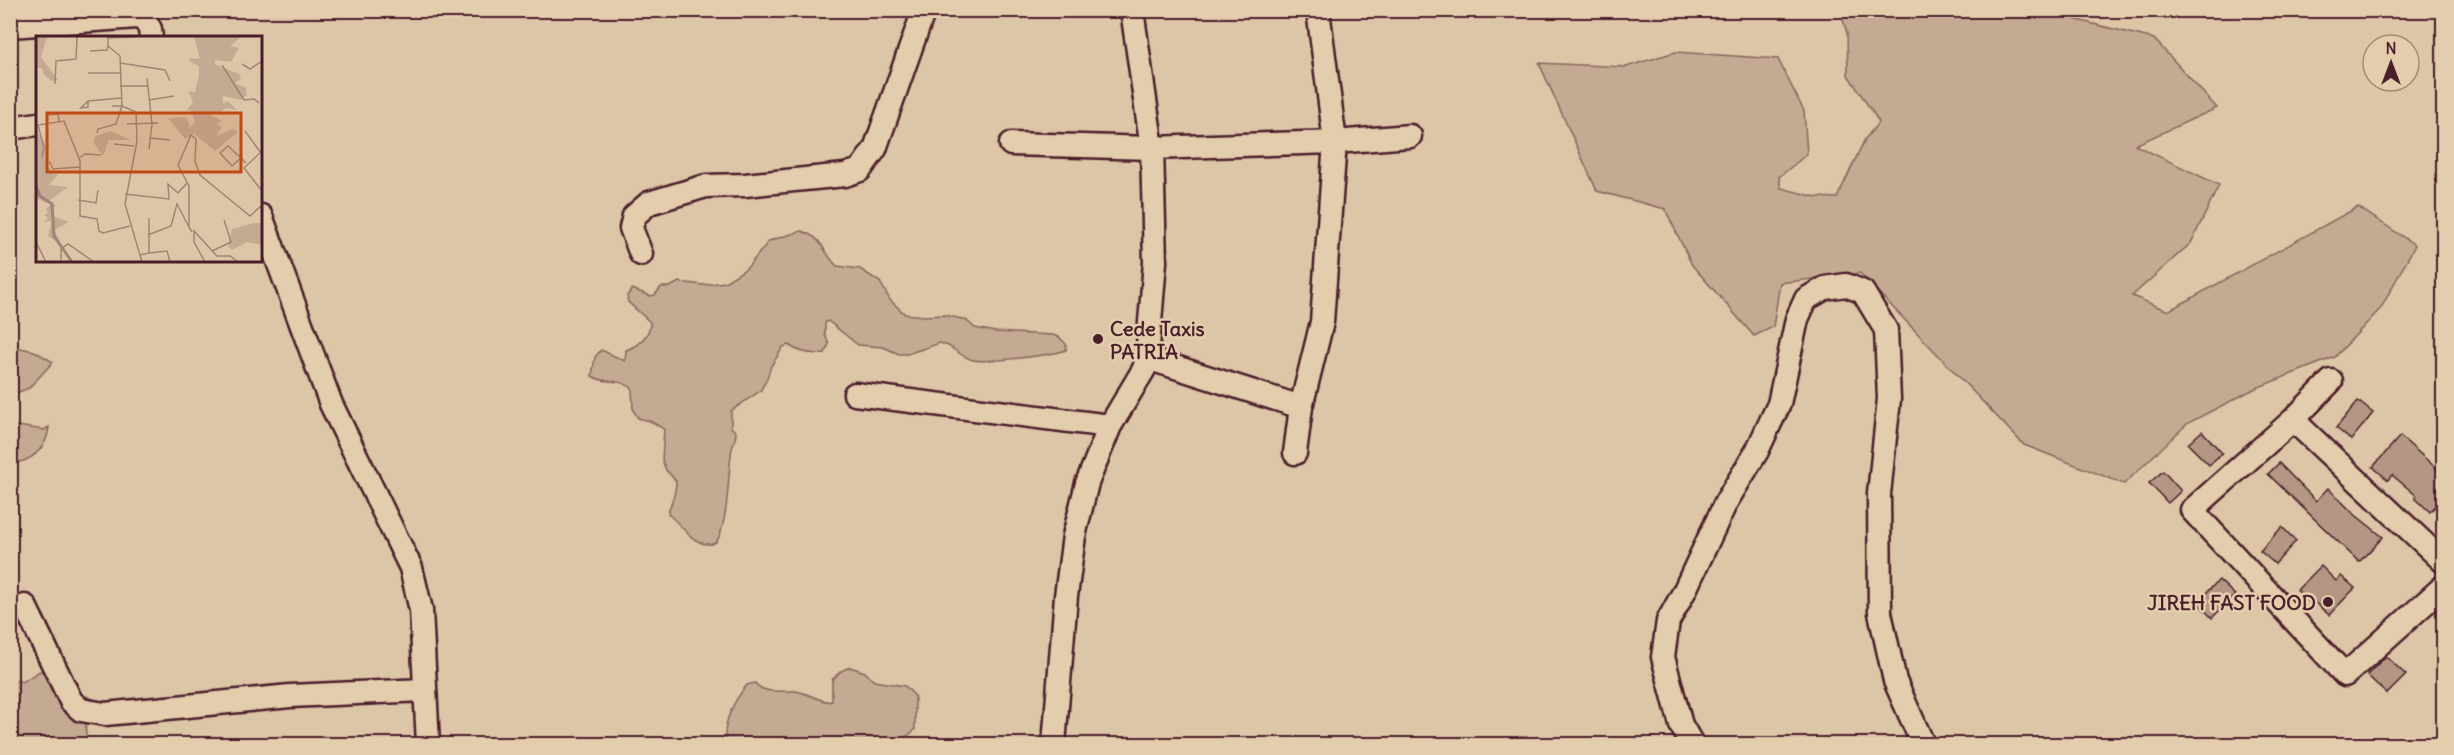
<svg xmlns="http://www.w3.org/2000/svg" width="2454" height="755" font-family="Delius,sans-serif">
	<style>
		.green { fill: #c4aa92; stroke: #87645e; stroke-width: 1.5 }
		.building { fill: #b39784; stroke: #4a1f2b; stroke-width: 1.5 }
		.lines { fill: none; stroke-linecap: round; stroke-linejoin: round }
		.minor-casing { stroke: #4a1f2b; stroke-width: 27 }
		.minor { stroke: #e3cdac; stroke-width: 22 }
		.poi-dot { fill: #4a1f2b; stroke: #e3cdac; stroke-width: 2 }
		.labels { text-anchor: middle; dominant-baseline: central; stroke-width: 5; stroke-linejoin: round; paint-order: stroke }
		.poi-label { font-size: 20px; font-weight: bold; fill: #4a1f2b; stroke: #e3cdac; text-anchor: start }
		.inset-river { fill: none; stroke: #a28476; stroke-width: 3 }
		.inset-road { fill: none; stroke: #a28375; stroke-width: 1.5 }
		.view { fill: #c04a14; fill-opacity: 0.15; stroke: #c04a14; stroke-width: 3 }
		.inset-edge { fill: none; stroke: #4a1f2b; stroke-width: 3 }
	</style>
	<rect width="100%" height="100%" fill="#ddc6a7"/>
	<filter id="ink" filterUnits="userSpaceOnUse"><feTurbulence type="fractalNoise" baseFrequency=".0167" numOctaves="2"/><feDisplacementMap in="SourceGraphic" scale="12" xChannelSelector="R" yChannelSelector="G"/><feConvolveMatrix kernelMatrix="1 2 1 2 8 2 1 2 1" color-interpolation-filters="sRGB"/></filter>
	<g filter="url(#ink)">
		<path class="green" d="M1840 11H2041L2154 39 2217 108 2135 145 2219 185 2191 243 2132 296 2168 311 2358 207 2415 245 2381 308 2335 357 2254 389 2188 423 2124 484 2024 445 1860 273 1780 283 1773 327 1754 336 1692 265 1665 209 1597 191 1539 63 1626 67 1675 52 1778 59 1804 111 1807 154 1779 177 1781 188 1816 197 1837 198 1865 139 1879 122 1848 75 1847 33Z
			M801 231C823 237 822 251 837 266L860 269 880 282 890 300 905 314 924 316 945 315 966 320 975 328 996 332 1053 335 1059 337 1066 344V350C1054 355 985 363 973 360 960 357 952 345 940 343L907 354H899L883 347 858 345 828 321 825 323V335L829 344 825 353C812 355 799 352 788 345L783 347 771 366 766 381 760 391 731 411V427L736 432C736 441 731 447 731 455 728 479 728 516 719 537 717 542 713 545 708 544 692 544 680 523 668 514 671 500 676 497 676 481L666 470 662 460 664 429 650 421 638 418 633 410 632 388C617 377 606 385 592 376L595 357 601 350 625 361 626 350C638 346 651 335 650 322L628 302 627 296 632 289 650 296 655 295 661 287H670L679 282 703 285 725 282 747 268 769 241Z
			M11 346 34 351 53 362 29 388 11 395Z
			M11 425 44 430 49 427C47 448 31 463 11 463Z
			M850 667 865 672 874 681 905 686 915 696V730L897 744H727C720 726 735 699 747 685L755 683C764 695 783 690 796 691 806 692 824 704 832 701V680L841 671Z
			M40 671H48L73 690 95 700C95 719 80 717 88 744H11L10 678 22 682Z"/>
		<path class="building" d="M2358 401 2373 413 2351 440 2336 428Z
			M2202 431 2222 453 2209 465 2188 444Z
			M2400 436 2444 475V497L2430 512 2415 498 2417 496 2392 475 2388 480 2373 467Z
			M2279 463 2316 501 2328 488 2353 513 2383 537 2359 562 2268 474Z
			M2163 471 2181 491 2168 503 2149 483Z
			M2282 527 2296 541 2275 564 2260 551Z
			M2321 566 2336 581 2341 576 2355 588 2329 615 2313 601 2311 604 2297 590Z
			M2219 580 2235 595 2212 618 2197 602Z
			M2386 656 2406 675 2387 694 2367 675Z"/>
		<g class="lines">
			<g class="minor-casing">
				<path id="minor" d="M10 26 137 17 145 20 150 29 151 38
					M10 128 38 124
					M1011 144 1152 148 1335 142 1410 136
					M261 216 331 404 411 568 421 610 428 744
					M641 254 631 228 634 216 649 203 706 186 745 185 845 175 860 170 875 149 924 10
					M1147 358 1301 407
					M855 394 1110 426
					M2293 420 2331 381
					M1295 453 1301 407 1322 322 1335 142 1318 10
					M2444 562 2293 420 2192 510 2345 675 2444 586
					M25 606 71 701 81 710 105 714 290 696 424 690
					M1054 744 1066 596 1074 536 1087 483 1110 426 1144 369 1147 358 1155 262 1152 148 1132 10
					M1692 744 1681 725 1663 657 1668 621 1684 592 1726 502 1757 451 1779 404 1797 319 1806 299 1825 288 1846 285 1863 292 1886 330 1889 399 1879 494 1880 613 1895 681 1923 744"/>
			</g>
			<use href="#minor" class="minor"/>
		</g>
	</g>
	<g class="poi-dot">
		<circle cx="1098" cy="339" r="6"/>
		<circle cx="2328" cy="602" r="6"/>
	</g>
	<g class="labels">
		<g class="poi-label">
			<text x="1110" y="328">Cede Taxis<tspan x="1110" dy="23">PATRIA</tspan></text>
			<text x="2316" y="602" text-anchor="end">JIREH FAST FOOD</text>
		</g>
	</g>
	<g transform="translate(36 36)">
		<rect width="226" height="226" fill="#ddc6a7"/>
		<path d="M0 1H11L5 21 22 44 16 45 8 39 6 32H0ZM158 1H205L194 10 203 12 195 26 179 24V28L203 38 205 43 199 47 210 52 211 59 205 64 187 60V67L192 65 201 74 190 72 183 78 172 77 186 85 180 88 186 91 180 100 197 93 202 96 179 115 158 98 149 103 132 82 151 81 154 92 159 86 155 75 151 74 157 66 152 55 159 56 163 39V30L154 26 153 22 164 23ZM0 94 7 104 15 105 7 106 14 110 9 119 10 130 22 139 13 149 32 151 10 167 0 162ZM74 95 95 104H73L67 120 57 106 60 100ZM15 168 21 169 15 173 17 180 33 186 18 194 26 209 12 200 16 185 8 186 12 182 8 179 12 177 10 173ZM218 187H226V209L211 206 196 214 192 210 196 193Z" fill="#c4aa92"/>
		<path class="inset-river" d="M0 150 4 160 16 168 18 200 36 226"/>
		<path class="inset-road" d="M72 1V10L84 20 86 70 100 76 101 105 89 168 106 226M72 2 99 1M54 15 71 14 72 10M84 27 129 34 134 45M206 28 214 33 226 25M186 29 208 64 218 63 223 67M52 37H84M111 42 116 88 113 113M19 48 20 25 40 23 41 1M84 50H112M113 64 138 60M52 65V71L45 72 52 65 85 62M11 79 22 78 23 85M91 88 122 87M209 95 225 117M61 97 62 93 80 88 86 70H76M115 102 134 104M78 108 98 110M226 115 208 132 226 155M6 121 8 112 2 89 28 85 44 125V180L61 183 63 195 67 197 94 190M43 122 49 118 65 119M205 122 196 130 184 117 192 110 205 122 210 127M13 125 17 133 44 131M89 158 133 163 132 148 142 157 151 147M42 164 60 167 62 154M156 196 153 191V150L142 129 155 99 160 103 159 125 164 139 214 180 226 169M112 199 135 190 141 168 153 191M0 206 10 226M176 215 195 206 188 184M113 217 131 215 134 226M104 219 113 217V182M25 226V213L32 208 58 226M169 226 158 206V195L181 220H194L202 226"/>
		<path class="view" d="M11 77H205V136H11Z"/>
		<rect width="226" height="226" class="inset-edge"/>
	</g>
	<rect width="2454" height="755" fill="none" stroke="#e3cdac" stroke-width="36"/>
	<rect x="18" y="18" width="2418" height="719" fill="none" stroke="#4a1f2b" stroke-width="2" filter="url(#ink)"/>
	<g transform="translate(2391 63)"><circle r="28" fill="#e3cdac" stroke="#a68778" stroke-width="1.5"/>
	<path d="M0-4.5L10 22L0 15L-10 22Z" fill="#4a1f2b"/>
	<text y="-9" font-size="16" font-weight="bold" text-anchor="middle" fill="#4a1f2b">N</text>
	</g>
</svg>
